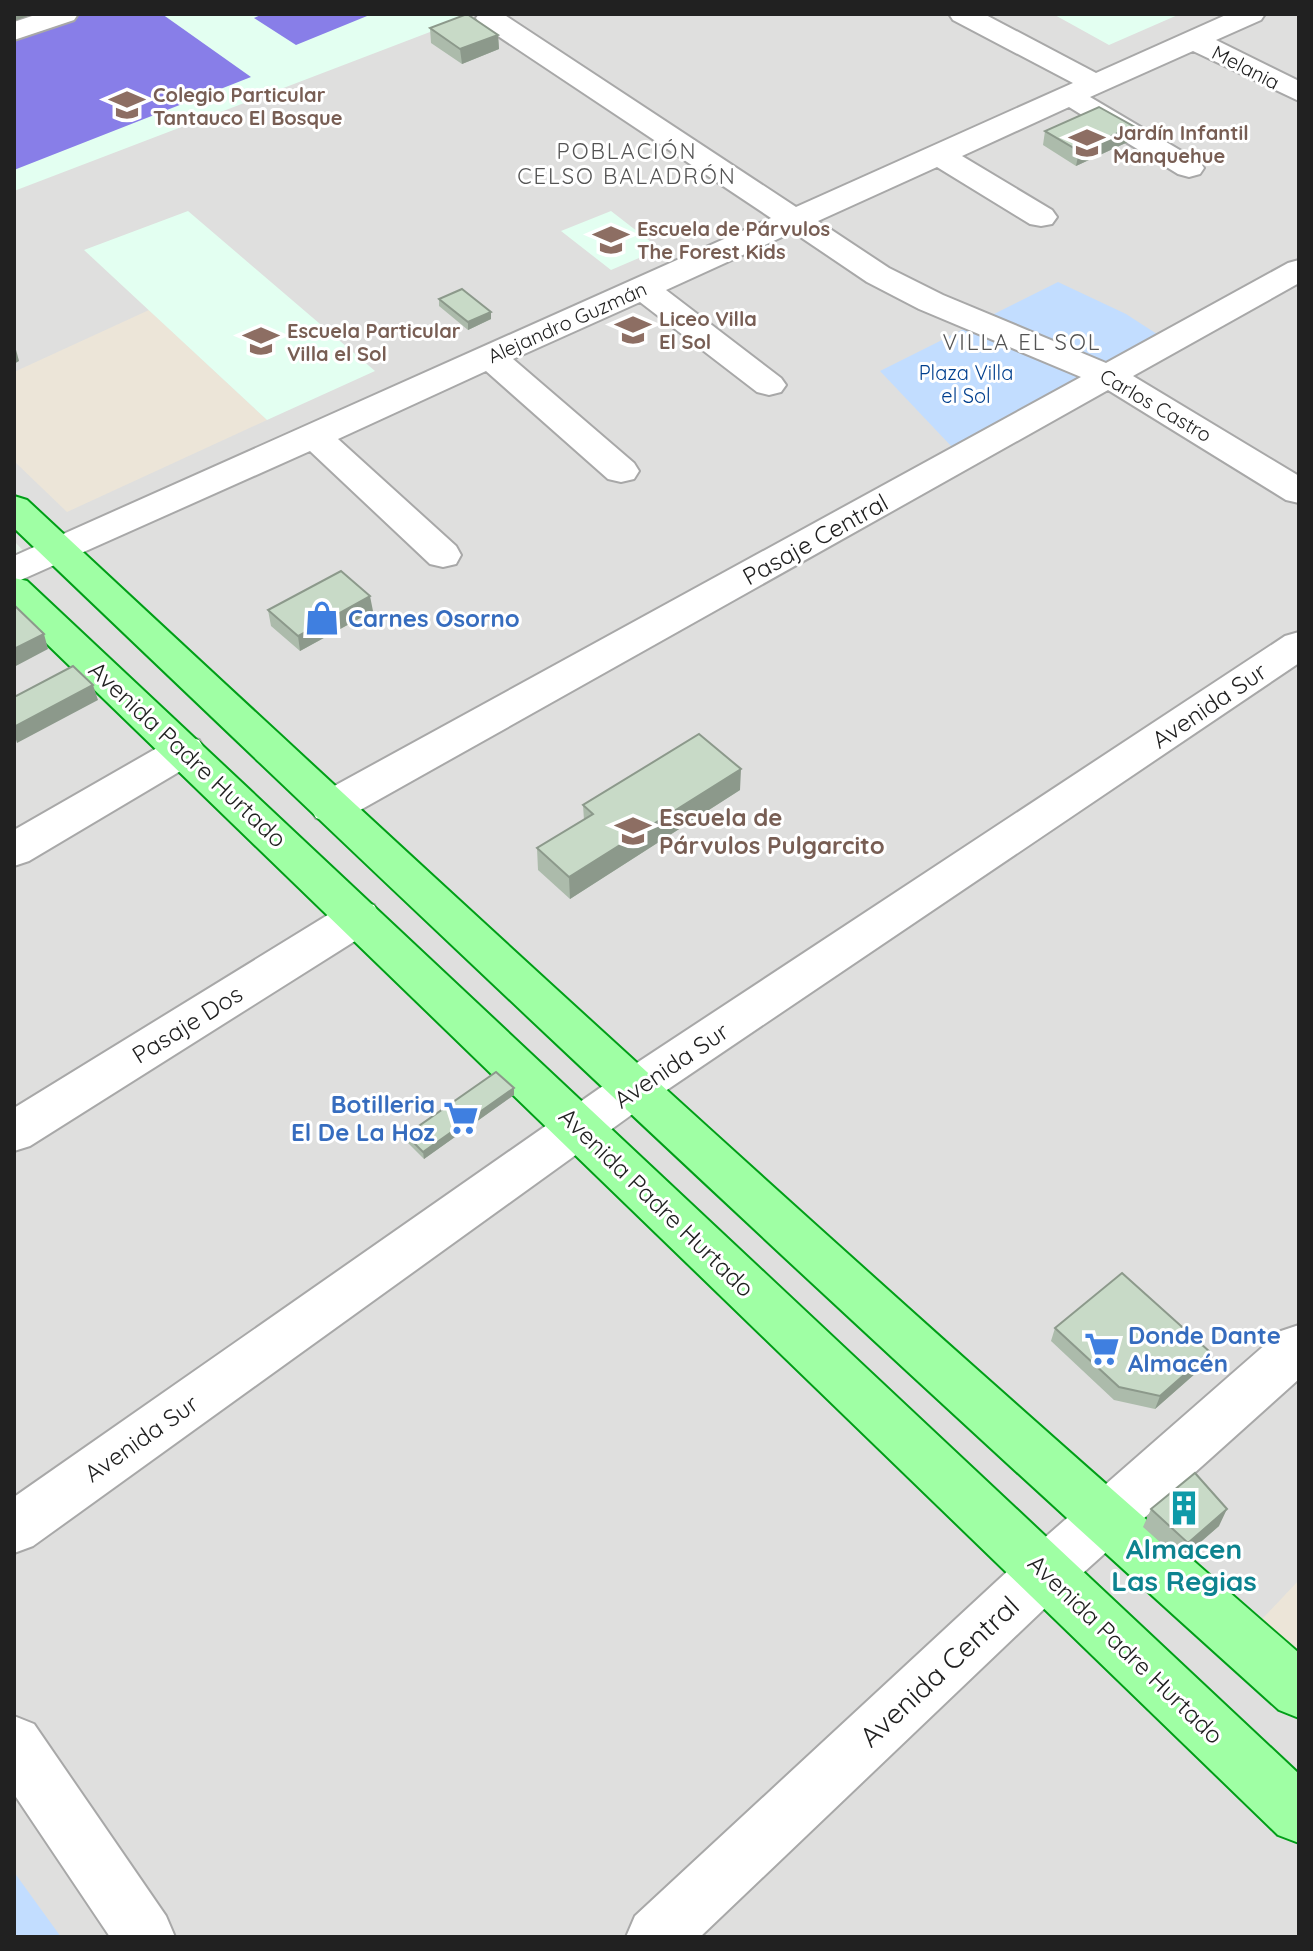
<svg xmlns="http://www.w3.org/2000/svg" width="1313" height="1951" font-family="Quicksand,sans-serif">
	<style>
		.residential { fill: #dfdfde }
		.industrial { fill: #ece5d8 }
		.education { fill: #e3fff1 }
		.park { fill: #c2ddff }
		.pitch { fill: #887ee8 }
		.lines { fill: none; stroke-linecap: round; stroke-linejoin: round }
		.minor-casing { stroke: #a8a8a8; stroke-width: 4 }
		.major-casing { stroke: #009e17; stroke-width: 4 }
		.minor { fill: #fff; fill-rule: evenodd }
		.major { fill: #9fffa4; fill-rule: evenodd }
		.wall { fill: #acbbab }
		.shaded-wall { fill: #8c998b }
		.building { fill: #c8dac7; stroke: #8c998b; stroke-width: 2 }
		.labels { text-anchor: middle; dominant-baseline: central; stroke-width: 6; stroke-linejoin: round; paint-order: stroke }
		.far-street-label { font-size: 20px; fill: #212121; stroke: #fff }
		.far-education-label { font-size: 20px; font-weight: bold; fill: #785e54; stroke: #fff; text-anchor: start }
		.far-park-label { font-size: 20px; fill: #003f8e; stroke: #fff }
		.far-neighbourhood-label { font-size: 22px; letter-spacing: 2px; fill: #545454; stroke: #fff }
		.street-label { font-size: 24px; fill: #212121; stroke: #fff }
		.shop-label { font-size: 24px; font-weight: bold; fill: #366cbe; stroke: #fff; text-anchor: start }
		.education-label { font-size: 24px; font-weight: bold; fill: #785e54; stroke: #fff; text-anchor: start }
		.near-culture-label { font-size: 28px; font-weight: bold; fill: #0d838f; stroke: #fff }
		.near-street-label { font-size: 28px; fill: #212121; stroke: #fff }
	</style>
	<rect width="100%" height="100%" fill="#e7f2e9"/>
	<path class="residential" d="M14 14H1299V1937H14V580L40 568 14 541Z"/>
	<path class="industrial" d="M149 310 267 420 67 512 14 461V372Z
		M1299 1580V1681L1247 1635Z"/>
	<path class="education" d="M14 14H456L464 19 14 191Z
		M1053 14H1180L1109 45Z
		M188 211 375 371 267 420 84 250Z
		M611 211 660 249 611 270 561 231Z"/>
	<path class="park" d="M1058 282 1126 314 1160 336 952 447 880 371Z
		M14 1872 61 1937H14Z"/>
	<path class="pitch" d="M72 14H162L251 77 14 170V35Z
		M263 14H372L296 45 254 18Z"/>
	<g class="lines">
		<g class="minor-casing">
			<path id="minor" d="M38 14H78L74 20 14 40V22Z
				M479 14H503L796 207 1073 83 953 20 949 14H984L1096 73 1228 14H1265L1261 20 1216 40 1299 81V101L1193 51 1090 97 1200 162 1204 168 1200 174 1189 177 1178 174 1069 107 962 156 1052 210 1057 217 1052 224 1041 226 1030 224 937 167 818 221 889 268 943 295 1106 363 1288 263 1299 260V283L1133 376 1299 476V503L1286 500 1108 390 346 818 331 822 316 818 310 807 316 796 1081 377 919 309 867 282 793 232 666 290 781 378 786 385 781 392 769 395 757 392 640 302 513 359 634 463 639 471 634 479 621 482 608 479 486 371 338 439 456 546 461 555 456 564 443 567 430 564 310 451 14 583V556L771 218 480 24 476 18Z
				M1299 632V663L652 1100 33 1546 14 1553V1497L620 1074 1285 636Z
				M185 736 199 740 205 750 199 760 29 861 14 866V830L171 740Z
				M359 901 374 905 381 917 374 929 30 1146 14 1151V1108L344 905Z
				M1299 1325V1379L1064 1590 700 1937H626L635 1916 1026 1554 1281 1331Z
				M14 1716 34 1724 166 1916 175 1937H110L14 1794Z"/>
		</g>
		<g class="major-casing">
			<path id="major" d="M14 496 27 500C446 890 867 1278 1299 1653V1718L1279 1710C850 1325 431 927 14 528Z
				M14 578 27 581 1299 1774V1843L1278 1835 14 612Z"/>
		</g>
		<use href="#minor" class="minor"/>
		<use href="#major" class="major"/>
	</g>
	<path class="wall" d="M430 28 498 35 499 49 462 64 431 43Z
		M1045 131 1130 141 1076 166 1043 145Z
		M439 299 491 312V319L468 330 439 306Z
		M268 610 373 611 300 651 271 626Z
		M740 790 570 899 538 870 537 848 584 820 583 805Z
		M514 1088V1095L424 1159 407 1142 406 1135Z
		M1055 1328 1210 1352 1205 1365 1155 1409 1114 1400 1051 1341Z
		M1151 1509 1219 1526 1180 1560 1143 1527Z"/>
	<path class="shaded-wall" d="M14 14H33L14 21Z
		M498 35 499 49 462 64 460 49Z
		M1133 126 1130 141 1076 166 1079 151Z
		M491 312V319L468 330V322Z
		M15 346 19 361 14 364V347Z
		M370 596 373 611 300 651 298 636Z
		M44 634 48 649 14 667V649Z
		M93 685 98 700 17 743 14 733V727Z
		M741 769 740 790 570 899 569 877Z
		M514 1088V1095L424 1159 423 1152Z
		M1210 1352 1205 1365 1155 1409 1160 1396Z
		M1227 1509 1219 1526 1180 1560 1188 1543Z"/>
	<path class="building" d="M467 14 498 35 460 49 430 28Z
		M1099 107 1133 126 1079 151 1045 131Z
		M462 289 491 312 468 322 439 299Z
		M341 571 370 596 298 636 268 610Z
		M14 605 44 634 14 649Z
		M73 666 93 685 14 727V697Z
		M699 734 741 769 569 877 537 848 593 814 583 805Z
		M496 1072 514 1088 423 1152 406 1135Z
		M1122 1273 1210 1352 1160 1396 1119 1387 1055 1328Z
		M1195 1473 1227 1509 1188 1543 1151 1509Z"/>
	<defs>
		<g id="school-bare" transform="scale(2.76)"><path d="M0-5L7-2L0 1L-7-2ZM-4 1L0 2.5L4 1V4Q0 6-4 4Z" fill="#8d6e63" stroke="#fff" stroke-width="2.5" paint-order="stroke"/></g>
		<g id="shop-bare" transform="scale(2.76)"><path d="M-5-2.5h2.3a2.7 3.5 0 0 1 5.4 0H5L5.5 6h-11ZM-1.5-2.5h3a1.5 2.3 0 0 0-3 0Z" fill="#3f7fe0" stroke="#fff" stroke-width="2.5" paint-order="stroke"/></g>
		<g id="supermarket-bare" transform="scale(2.76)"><path d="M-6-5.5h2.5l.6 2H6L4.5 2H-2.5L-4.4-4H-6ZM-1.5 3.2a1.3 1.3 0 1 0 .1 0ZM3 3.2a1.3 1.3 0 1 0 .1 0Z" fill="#3f7fe0" stroke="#fff" stroke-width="2.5" paint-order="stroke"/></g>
		<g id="building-bare" transform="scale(2.76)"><path d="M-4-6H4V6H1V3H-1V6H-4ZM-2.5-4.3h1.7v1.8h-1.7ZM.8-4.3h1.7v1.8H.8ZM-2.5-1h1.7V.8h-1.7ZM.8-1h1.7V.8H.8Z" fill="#0f9aa8" stroke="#fff" stroke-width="2.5" paint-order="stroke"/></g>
	</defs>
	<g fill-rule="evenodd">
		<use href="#school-bare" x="127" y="105"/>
		<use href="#school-bare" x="1087" y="143"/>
		<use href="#school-bare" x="611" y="240"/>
		<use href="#school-bare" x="633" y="330"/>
		<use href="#school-bare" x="261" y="341"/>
		<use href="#shop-bare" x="322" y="618"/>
		<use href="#school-bare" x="633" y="831"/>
		<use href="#supermarket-bare" x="461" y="1118"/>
		<use href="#supermarket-bare" x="1102" y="1349"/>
		<use href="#building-bare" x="1184" y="1508"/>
	</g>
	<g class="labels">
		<g class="far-street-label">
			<text transform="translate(1246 67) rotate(27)">Melania</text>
			<text transform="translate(567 322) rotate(-24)">Alejandro Guzmán</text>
			<text transform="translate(1156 405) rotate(30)">Carlos Castro</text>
		</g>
		<g class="far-education-label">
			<text x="153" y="94">Colegio Particular<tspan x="153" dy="23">Tantauco El Bosque</tspan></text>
			<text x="1113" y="132">Jardín Infantil<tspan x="1113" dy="23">Manquehue</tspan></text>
			<text x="637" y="228">Escuela de Párvulos<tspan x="637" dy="23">The Forest Kids</tspan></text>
			<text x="659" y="318">Liceo Villa<tspan x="659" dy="23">El Sol</tspan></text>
			<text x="287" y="330">Escuela Particular<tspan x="287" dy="23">Villa el Sol</tspan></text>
		</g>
		<g class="far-park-label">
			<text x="966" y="372">Plaza Villa<tspan x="966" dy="23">el Sol</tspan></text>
		</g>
		<g class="far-neighbourhood-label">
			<text x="627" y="151">POBLACIÓN<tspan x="627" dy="25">CELSO BALADRÓN</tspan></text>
			<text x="1022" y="342">VILLA EL SOL</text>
		</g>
		<g class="street-label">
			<text transform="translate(815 539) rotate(-29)">Pasaje Central</text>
			<text transform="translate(1209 705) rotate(-34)">Avenida Sur</text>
			<text transform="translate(188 754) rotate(43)">Avenida Padre Hurtado</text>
			<text transform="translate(187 1024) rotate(-32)">Pasaje Dos</text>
			<text transform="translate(671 1065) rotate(-34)">Avenida Sur</text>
			<text transform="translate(657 1202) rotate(44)">Avenida Padre Hurtado</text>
			<text transform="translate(141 1438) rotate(-35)">Avenida Sur</text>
			<text transform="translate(1126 1649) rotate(44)">Avenida Padre Hurtado</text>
		</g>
		<g class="shop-label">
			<text x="348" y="618">Carnes Osorno</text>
			<text x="435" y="1104" text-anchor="end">Botilleria<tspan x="435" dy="28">El De La Hoz</tspan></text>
			<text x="1128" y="1335">Donde Dante<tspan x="1128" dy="28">Almacén</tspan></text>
		</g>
		<g class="education-label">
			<text x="659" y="817">Escuela de<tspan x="659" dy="28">Párvulos Pulgarcito</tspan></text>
		</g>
		<g class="near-culture-label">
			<text x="1184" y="1548">Almacen<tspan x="1184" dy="32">Las Regias</tspan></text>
		</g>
		<g class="near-street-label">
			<text transform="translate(939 1671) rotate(-43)">Avenida Central</text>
		</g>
	</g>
	<rect width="1313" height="1951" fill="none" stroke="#212121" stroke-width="32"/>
</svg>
